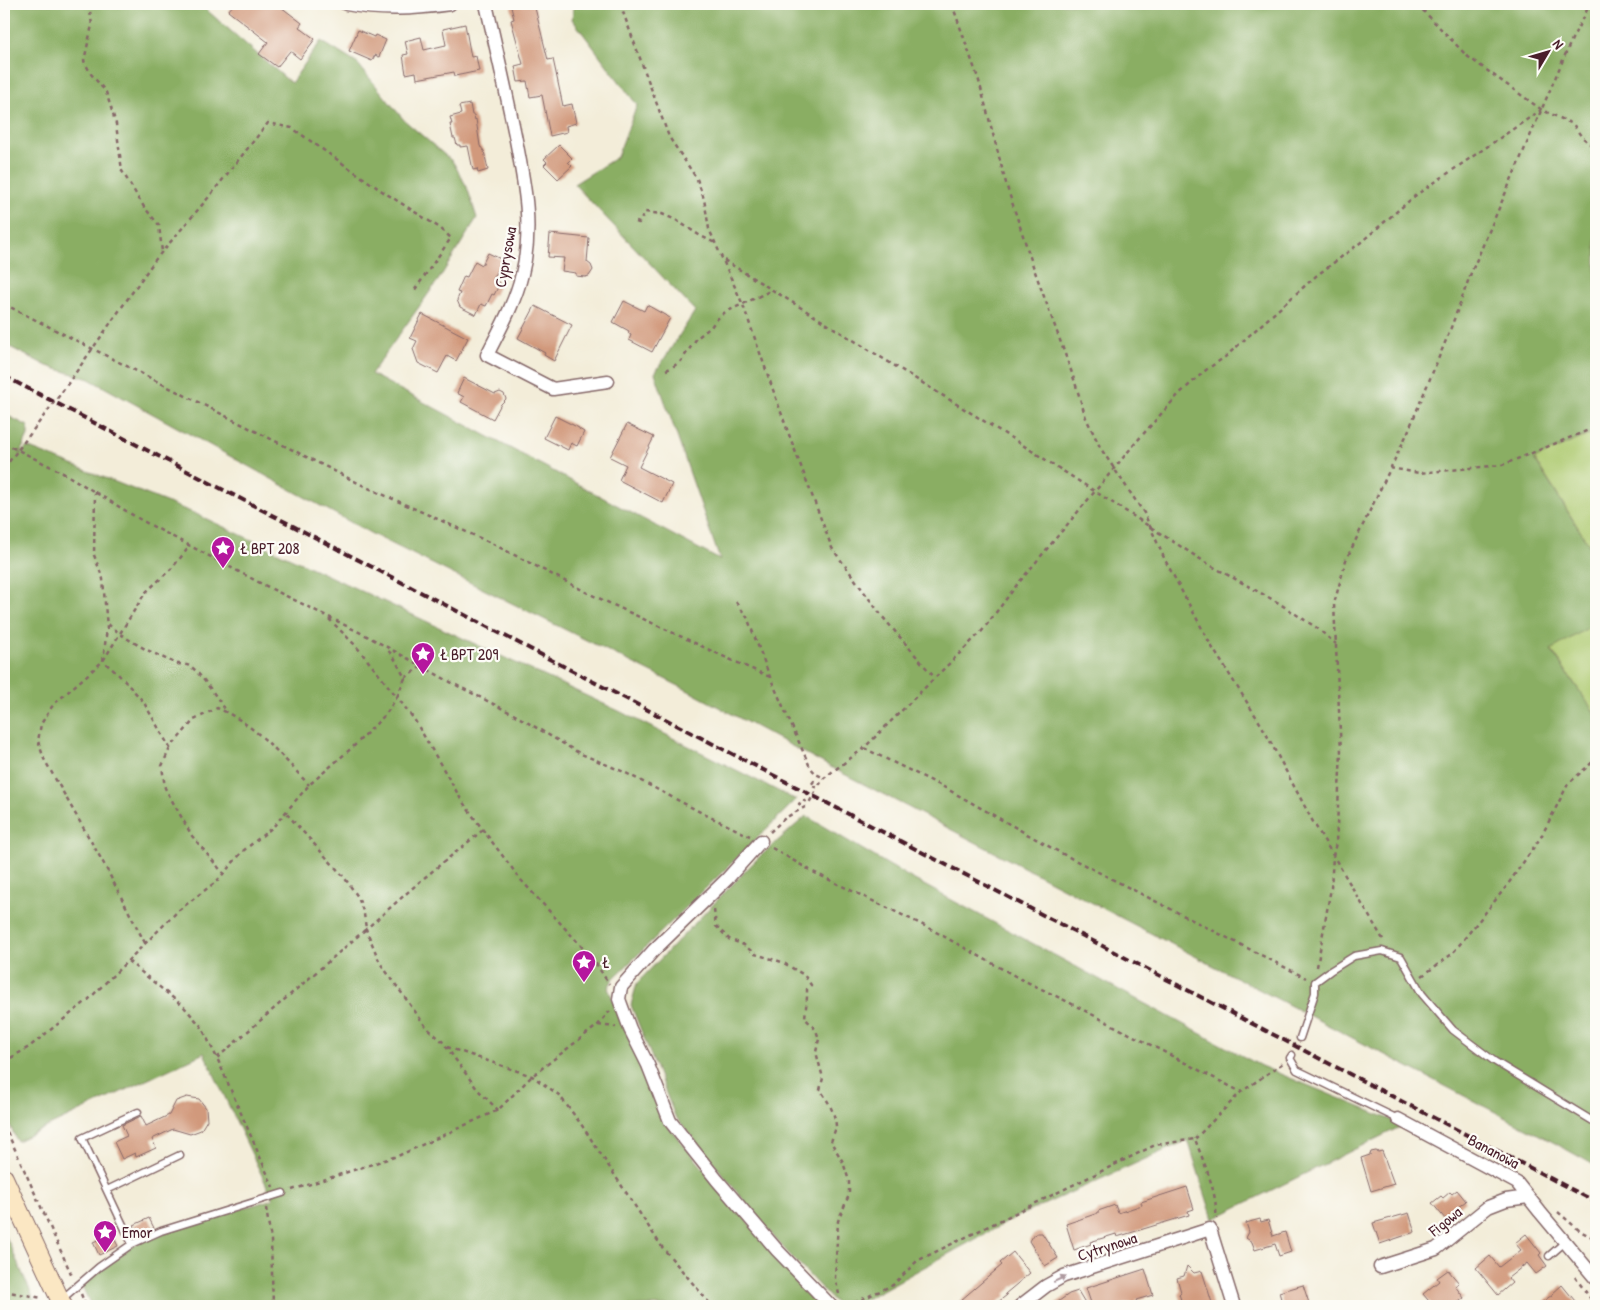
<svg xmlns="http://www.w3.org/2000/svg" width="1600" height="1310" font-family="'Patrick Hand',sans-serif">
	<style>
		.green { fill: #aeca71; stroke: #7c744e }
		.forest { fill: #8aae63; stroke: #6a6647 }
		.building { fill: #d1997b }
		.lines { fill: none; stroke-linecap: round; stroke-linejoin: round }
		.lane-casing { stroke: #856768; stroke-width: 9 }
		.street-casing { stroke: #856768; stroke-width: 15 }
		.secondary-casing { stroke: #856768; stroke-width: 20 }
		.path { stroke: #856768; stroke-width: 2.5; stroke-dasharray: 4 4; stroke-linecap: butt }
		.lane { stroke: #fff; stroke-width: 6 }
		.street { stroke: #fff; stroke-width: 12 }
		.secondary { stroke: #fbe7c3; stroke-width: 18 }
		.rail { stroke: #4a1f2b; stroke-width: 4; stroke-dasharray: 8 4; stroke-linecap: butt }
		.oneway { fill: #ae9aa0 }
		.labels { text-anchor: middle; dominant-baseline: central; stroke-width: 4.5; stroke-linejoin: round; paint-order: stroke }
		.street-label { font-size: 16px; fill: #4a1f2b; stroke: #fdfcf7 }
		.poi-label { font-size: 16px; fill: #4a1f2b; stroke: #fdfcf7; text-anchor: start }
	</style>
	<rect width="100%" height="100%" fill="#fdfcf7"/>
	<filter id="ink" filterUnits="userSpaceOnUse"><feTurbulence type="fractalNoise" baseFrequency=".02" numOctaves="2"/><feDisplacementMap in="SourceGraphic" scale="10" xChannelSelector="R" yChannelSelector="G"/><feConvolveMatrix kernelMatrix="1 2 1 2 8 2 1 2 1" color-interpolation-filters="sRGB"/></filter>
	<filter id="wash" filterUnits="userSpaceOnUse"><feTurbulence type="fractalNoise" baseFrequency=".0096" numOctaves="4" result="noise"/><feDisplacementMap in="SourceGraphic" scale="20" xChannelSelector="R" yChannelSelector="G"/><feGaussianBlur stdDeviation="1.12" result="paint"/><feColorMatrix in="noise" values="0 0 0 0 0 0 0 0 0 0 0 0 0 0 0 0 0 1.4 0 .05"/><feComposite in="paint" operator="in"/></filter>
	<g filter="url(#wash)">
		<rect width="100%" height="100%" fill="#f3edd9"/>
		<path class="green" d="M1596 432V556L1534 458Z
			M1596 623V715L1551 649Z"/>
		<path class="forest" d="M4 4H203L202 6 291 83 321 41 358 64 404 120 453 162 467 187 477 218 439 279 371 374 720 560 655 373 695 311 574 184 617 157 637 105 572 19 574 4H1596V431L1534 459 1596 556V623L1551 650 1596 715V1166L1551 1141 842 773 685 689 372 534 89 379 47 366 4 344Z
			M4 414 28 426V436L19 455 27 447 196 514 619 711 796 800 613 979 608 988 663 1120 818 1306H91L82 1286 130 1248 156 1235 273 1199 204 1053 17 1141 4 1112Z
			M806 816 909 877 1261 1066 1404 1125 1213 1219 1188 1140 1016 1217 853 1306H838L778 1242 675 1116 631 1005 637 983 756 860Z
			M4 1232 37 1306H4Z"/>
		<g id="blocks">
			<path class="building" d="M234 4H277L302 23 299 27 315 39 300 59 290 51 277 67 259 54 268 42 228 11Z
				M524 4H534L548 60 553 59 563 106 572 104 576 123 566 126 567 132 550 136 542 95 530 97 527 81 518 82 515 66 523 64 511 20 514 19 511 7Z
				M465 24 471 57 476 56 479 71 455 76 454 72 417 79 416 72 406 74 403 55 408 54 405 41 421 37 424 50 446 45 443 29Z
				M358 30 374 37 375 35 386 40 379 57 375 55 372 61 349 51Z
				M470 104 472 115H474L475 120 476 119 480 146 484 151 488 170 478 173 477 169 473 170 468 146 460 147V145H457L455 138H453L450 124H452L450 117 461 114 459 106Z
				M559 145 572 158 568 162 572 166 558 179 544 165 547 162 544 159Z
				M550 234 589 238 587 262 591 265 593 270 589 276 585 277 576 276V273L562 271 564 258 548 257Z
				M488 253 503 260 493 280 500 283 494 295 492 294 486 306 481 304 476 315 460 307 457 300 460 293 457 292 464 276 467 277 475 261 482 265Z
				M624 301 644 311 647 305 670 318 652 352 629 340 631 335 628 333 629 331 613 322Z
				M535 306 572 325 554 361 544 355 545 353 518 338Z
				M422 314 468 338 456 361 447 356 438 373 418 363 413 349 417 341 410 338Z
				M464 378 495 394 500 392 504 394 506 399 501 404 493 419 461 402 464 397 457 393Z
				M555 416 579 428V429L584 432 577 446 571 443 568 450 544 438Z
				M627 424 654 437 639 467 672 484 663 503 619 480 626 465 610 457Z
				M187 1097 199 1099 206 1108 207 1120 201 1130 190 1134 173 1129 152 1139 156 1148 136 1157 135 1153 122 1159 114 1142 127 1136 122 1125 141 1116 146 1126 169 1115 176 1101Z
				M1376 1151 1378 1152 1382 1151 1394 1184 1371 1191 1361 1158 1370 1155 1371 1152Z
				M1187 1187 1194 1209 1188 1211 1189 1215 1117 1237 1116 1234 1090 1242 1091 1244 1074 1250 1066 1224 1098 1213V1211L1115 1205 1118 1213 1142 1205 1141 1202Z
				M1457 1190 1466 1201 1457 1208 1459 1210 1446 1220 1432 1203 1441 1196 1443 1198 1450 1192 1452 1194Z
				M1409 1213 1415 1232 1380 1244 1373 1223Z
				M149 1218 154 1228 139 1235 134 1225Z
				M1260 1219 1261 1222 1268 1220 1273 1236 1285 1232 1291 1252 1279 1256 1275 1244 1255 1250 1252 1242 1246 1238 1249 1232 1246 1223Z
				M1037 1233H1042L1058 1258 1045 1266 1029 1241 1032 1236Z
				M112 1234 118 1246 99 1255 93 1242Z
				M1526 1234 1541 1253 1539 1255 1547 1266 1536 1274 1527 1263 1508 1278 1512 1283 1498 1295 1476 1268 1490 1256 1499 1267 1521 1250 1515 1243Z
				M1013 1252 1030 1273 1005 1294 1007 1295 993 1306H954L1002 1265 1000 1263Z
				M1187 1266 1194 1273 1202 1271 1213 1306H1183L1179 1294 1181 1292 1177 1278 1184 1276Z
				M1145 1269 1153 1295 1136 1300 1138 1304 1128 1303 1116 1306H1092L1086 1288Z
				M1448 1270 1459 1283 1455 1286 1464 1298 1453 1306H1433L1423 1294 1439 1281 1437 1278Z
				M1303 1285 1310 1306H1283L1279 1292Z
				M1562 1285 1579 1306H1537L1552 1295V1294Z
				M1078 1291 1087 1306H1052L1069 1294Z"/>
		</g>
	</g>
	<g filter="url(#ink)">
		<use href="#blocks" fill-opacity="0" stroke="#856768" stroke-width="1"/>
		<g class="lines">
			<g class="lane-casing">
				<path id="lane" d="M1300 1038 1315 993V982L1330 971 1354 956 1382 951 1401 957 1422 994 1453 1030 1494 1061 1596 1123
					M1292 1055 1290 1058 1297 1070 1398 1119
					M107 1190 180 1155
					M132 1244 82 1138 138 1112
					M1549 1256 1565 1242
					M62 1299 99 1267 132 1244 161 1231 283 1193"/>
			</g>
			<g class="street-casing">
				<path id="street" d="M346 4C383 11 413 9 450 4
					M486 4C496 47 506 91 515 135 524 181 534 227 522 274 515 303 500 329 487 355L553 389 608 381
					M761 841 727 879 654 950 621 987 619 999 630 1029 648 1065 670 1121 717 1180 777 1250 831 1306
					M1398 1119 1517 1183 1540 1212 1596 1279
					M1380 1267 1436 1249 1488 1207 1506 1200 1528 1197
					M1020 1306 1046 1286 1064 1276 1210 1229 1234 1306"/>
			</g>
			<g class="secondary-casing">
				<path id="secondary" d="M4 1178 63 1306"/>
			</g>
			<path class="path" d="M89 4 92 25 84 61 91 74 106 92 116 124 122 171 144 207 159 225 162 252
				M620 4 669 137 697 179 704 199 709 229 743 305 788 432 832 548 881 615 934 677
				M952 4 979 81 1007 187 1034 269 1073 376 1086 418 1101 449 1144 513 1165 560 1212 647 1262 726 1312 820 1384 941
				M1417 4 1467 56 1542 110 1573 124 1581 136 1596 149
				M636 222 639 223 645 212 662 214 676 220 699 235 715 243
				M724 260 1021 444 1208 564 1277 602 1317 628 1336 644
				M4 304 364 486 491 543 590 594 729 659 770 677
				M666 370 671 368 681 361 697 338 711 327 715 321 724 313 772 290
				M4 444 18 450 62 392 155 260 208 198 268 123 292 128 382 191 440 228 451 238 414 291
				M4 468 18 450 65 474 141 520 264 585 367 636 454 684 515 715 579 753 624 772 706 815 750 836
				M1390 468 1419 473 1502 465 1596 427
				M95 491 94 555 103 579 107 628 103 661 118 674 143 701 170 748 194 720 217 708C254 723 283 757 309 785
				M736 602 747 617 770 677 810 767 816 774 824 778
				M329 619 356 646 397 697 405 678 393 656 386 648
				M108 624C127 641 152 653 175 663 179 665 186 664 190 666 199 671 220 702 227 712
				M405 678 422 666
				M170 748 162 766 165 788 192 836 223 873
				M864 748 940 785 1059 852 1306 978
				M483 830 424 878 366 929 380 963 427 1028 442 1041 477 1089 498 1110
				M770 832 785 818 805 807 799 804 802 800 809 803 817 788 811 785 814 781 820 784 824 778 864 748 982 631 1016 586 1137 441 1179 394 1206 370 1225 357 1316 276 1360 243 1416 195 1541 110
				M772 848 815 873 927 927 1015 976 1074 1005 1241 1092
				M714 910 716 926 729 939 744 945 755 954 782 962 804 975 811 985 807 989V997L805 1018 816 1030 819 1039 816 1052 823 1078 820 1090C827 1098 836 1115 836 1127 835 1131 832 1138 831 1142L843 1162 849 1181V1195L838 1221 835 1278 839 1294
				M145 943 104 864 44 759 38 741 41 724 53 705 103 661 145 593 172 568 190 546
				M128 961 184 1007 201 1026 217 1058 273 1187
				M1317 967 1331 888 1333 856 1336 843 1341 753 1334 604 1346 560 1407 434 1449 333 1471 273 1572 39 1590 4
				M1422 976 1452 954 1506 887 1541 837 1568 784 1596 759
				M598 1025 616 1027
				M447 1047 532 1076 559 1095 581 1124 662 1247 712 1306
				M217 1058 366 929 364 914 358 897 344 877 286 813
				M4 1062 29 1047 88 1000 179 910 217 881 243 851 273 827 309 785 354 746 386 714 397 697 414 719 462 801 483 830 521 880 593 959 609 984
				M4 1125 73 1278
				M1195 1139 1241 1092 1283 1063
				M292 1190 400 1155 498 1110 532 1076 598 1025 610 1011
				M266 1208 271 1240 273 1306
				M1558 1212 1580 1231 1596 1239
				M1575 1277 1596 1306
				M4 1291 42 1298
				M81 1294 86 1306
				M847 1306 893 1285 917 1261 1155 1145 1195 1139C1204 1164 1218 1192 1216 1219
				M1589 1306 1594 1303"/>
			<use href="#lane" class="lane"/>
			<use href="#street" class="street"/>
			<use href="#secondary" class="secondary"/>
			<path class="rail" d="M4 376 1596 1202"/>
		</g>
		<defs><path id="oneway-solid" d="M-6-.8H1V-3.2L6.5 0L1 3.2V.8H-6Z" transform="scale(1.25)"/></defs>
		<use class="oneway" href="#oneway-solid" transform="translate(1060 1279) rotate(-25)"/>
	</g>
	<defs>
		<g id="sight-pin" transform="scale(1.25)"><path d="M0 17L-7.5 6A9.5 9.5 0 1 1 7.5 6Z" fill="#b5179e" stroke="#fdfcf7"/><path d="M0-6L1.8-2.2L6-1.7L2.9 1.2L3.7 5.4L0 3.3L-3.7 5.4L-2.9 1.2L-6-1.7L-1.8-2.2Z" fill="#fff"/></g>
	</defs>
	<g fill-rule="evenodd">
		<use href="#sight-pin" x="223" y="548"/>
		<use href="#sight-pin" x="423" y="654"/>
		<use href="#sight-pin" x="584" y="962"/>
		<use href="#sight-pin" x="105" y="1232"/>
	</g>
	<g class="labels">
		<g class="street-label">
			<text transform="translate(505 257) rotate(-80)">Cyprysowa</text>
			<text transform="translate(1494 1151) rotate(28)">Bananowa</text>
			<text transform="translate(1445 1221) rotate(-39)">Figowa</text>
			<text transform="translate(1107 1246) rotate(-18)">Cytrynowa</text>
		</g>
		<g class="poi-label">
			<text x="240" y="548">Ł BPT 208</text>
			<text x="440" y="654">Ł BPT 209</text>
			<text x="602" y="962">Ł</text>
			<text x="122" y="1232">Emor</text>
		</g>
	</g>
	<rect width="1600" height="1310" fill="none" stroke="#fdfcf7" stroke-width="20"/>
	<g transform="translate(1548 52) rotate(52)" stroke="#fdfcf7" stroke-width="4" paint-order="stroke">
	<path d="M0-4L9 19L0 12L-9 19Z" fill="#4a1f2b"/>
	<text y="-8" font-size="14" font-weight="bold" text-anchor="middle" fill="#4a1f2b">N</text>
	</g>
</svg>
